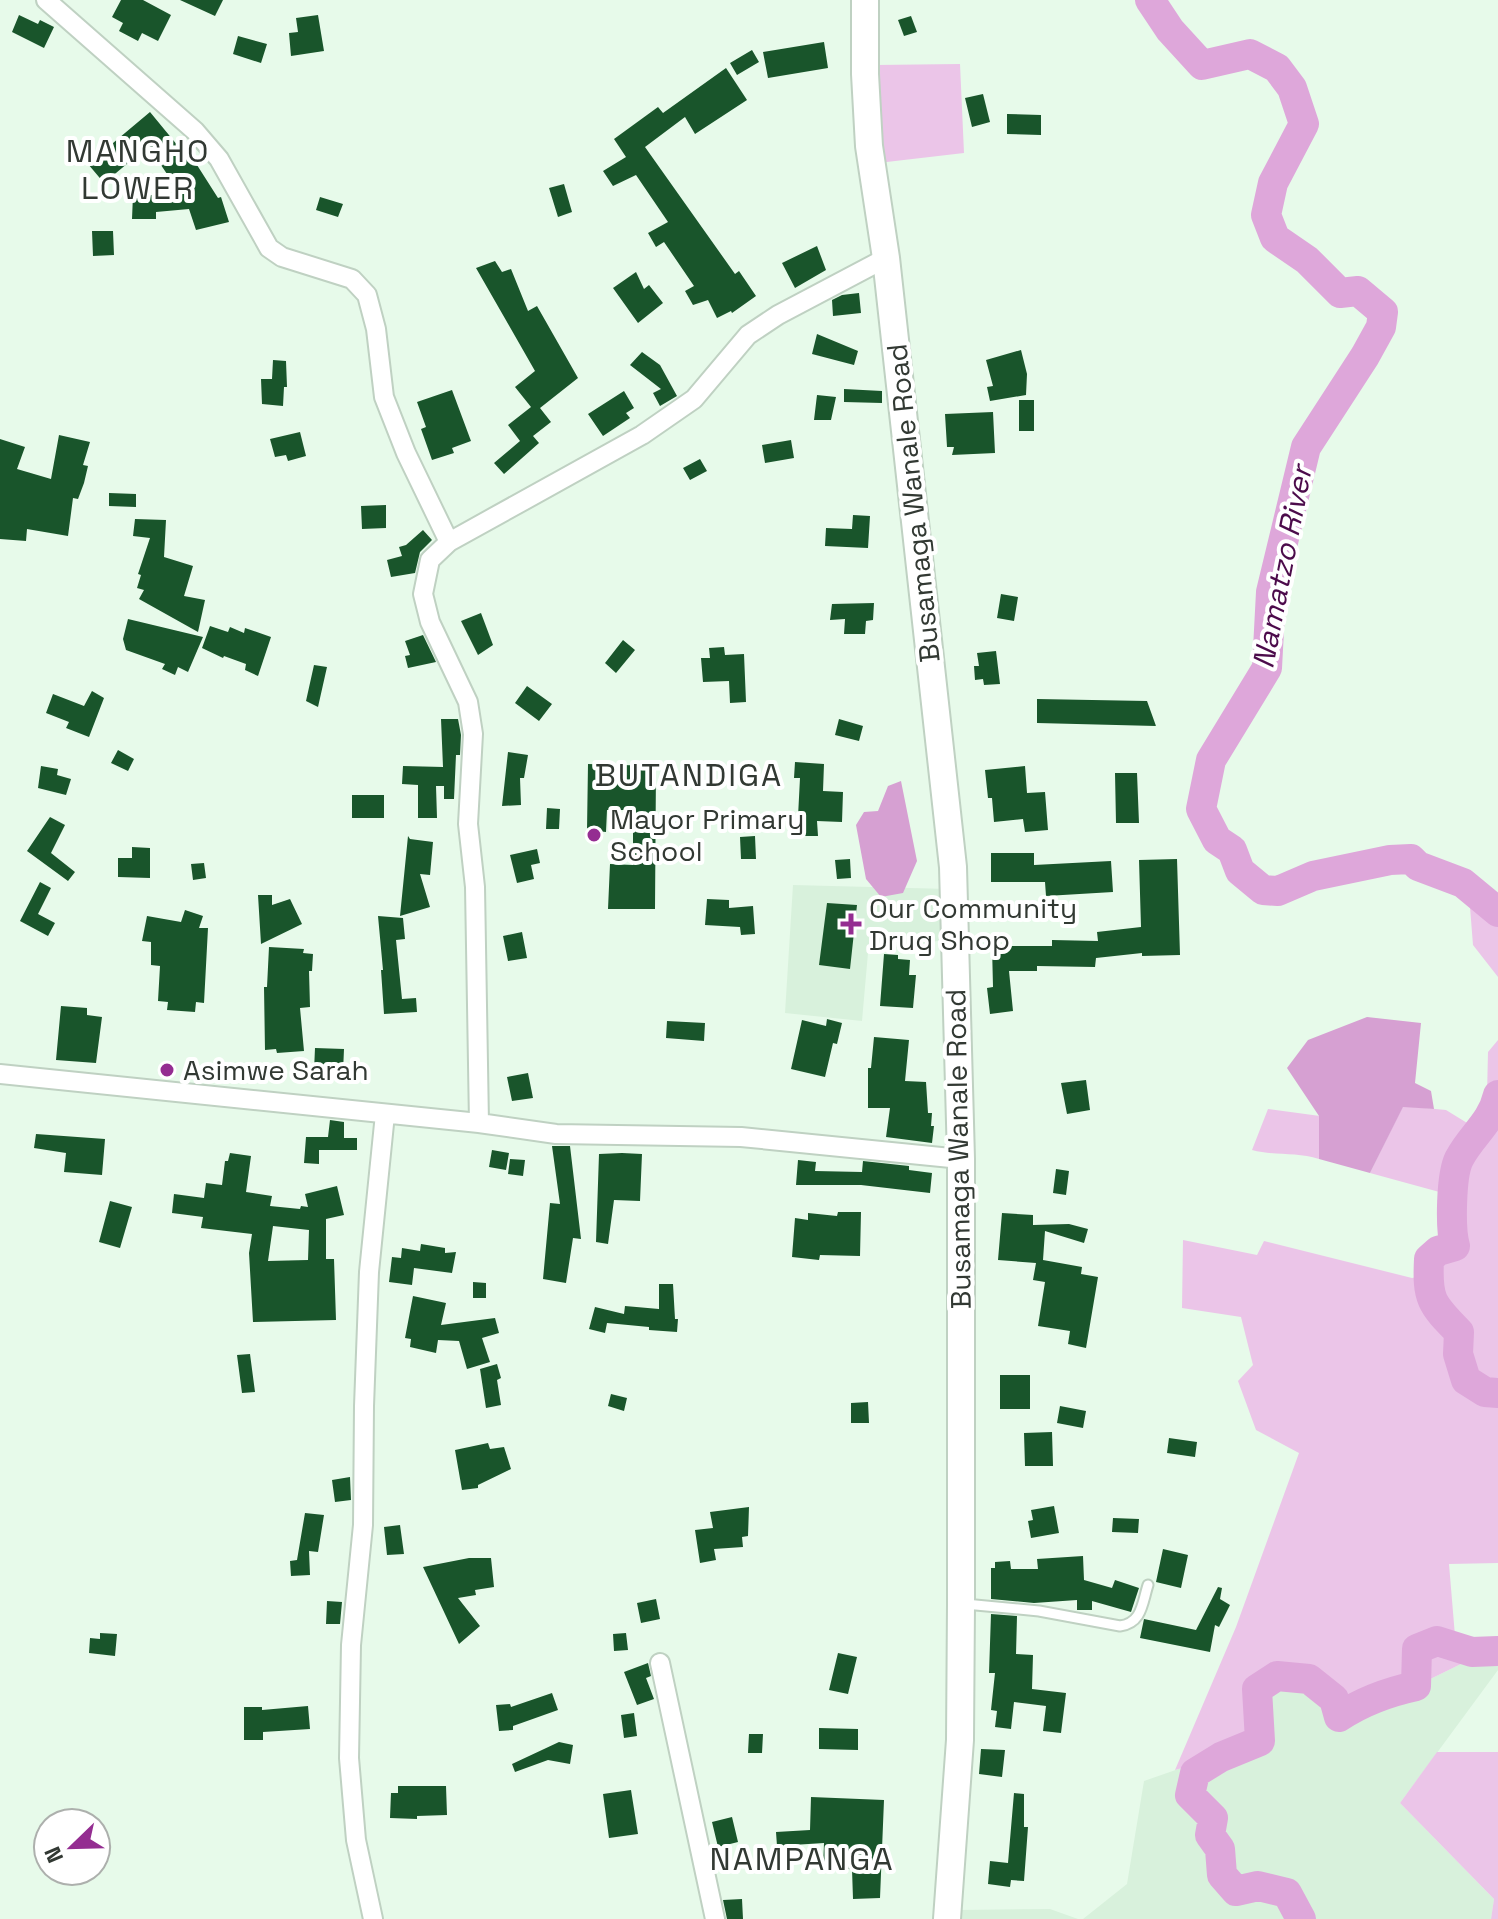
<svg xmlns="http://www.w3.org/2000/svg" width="1498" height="1919" font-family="'Space Grotesk',sans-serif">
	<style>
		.built { fill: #d8f1dc }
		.green { fill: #ebc5e8 }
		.forest { fill: #d6a0d2 }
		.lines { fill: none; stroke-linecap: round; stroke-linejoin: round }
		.river { stroke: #dea7da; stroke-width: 30 }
		.building { fill: #19552b; fill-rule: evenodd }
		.lane-casing { stroke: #bfd1c2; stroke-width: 13 }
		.street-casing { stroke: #bfd1c2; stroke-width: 22 }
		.secondary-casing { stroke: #bfd1c2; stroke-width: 30 }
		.lane { stroke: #fff; stroke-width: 9 }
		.street { stroke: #fff; stroke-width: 18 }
		.secondary { stroke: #fff; stroke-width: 26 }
		.poi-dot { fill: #942d91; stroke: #fff; stroke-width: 3 }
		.labels { text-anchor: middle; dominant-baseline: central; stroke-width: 8; stroke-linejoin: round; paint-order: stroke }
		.street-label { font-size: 28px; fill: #323933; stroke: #fff }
		.poi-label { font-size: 28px; fill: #323933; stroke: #fff; text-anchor: start }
		.water-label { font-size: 30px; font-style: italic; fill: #4c0b4b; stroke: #fff }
		.quarter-label { font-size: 32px; letter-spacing: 2px; fill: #323933; stroke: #fff }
	</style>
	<rect width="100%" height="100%" fill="#e7faea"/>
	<path class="built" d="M793 885 949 889V939L868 953 862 1021 785 1013Z
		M1463 1663 1498 1664V1670L1400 1803 1494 1899 1491 1919H1083L1127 1884 1144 1781 1259 1741 1257 1689 1277 1676 1309 1679 1334 1699 1339 1716 1354 1707 1390 1691 1416 1686Z
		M1050 1909 1078 1919H957L958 1910Z"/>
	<path class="green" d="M960 64 964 153 878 163 875 65Z
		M1470 907 1498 909V977L1473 945Z
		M1498 1040V1563L1449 1564 1455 1636 1481 1648 1498 1645V1664L1463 1663 1416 1686 1390 1691 1354 1707 1339 1717 1334 1699 1309 1679 1277 1676 1257 1689 1260 1741 1221 1757 1175 1770 1236 1627 1299 1453 1256 1430 1238 1381 1253 1365 1241 1317 1182 1308 1183 1240 1257 1255 1264 1241 1412 1278 1428 1275 1429 1259 1447 1243 1454 1196 1370 1173 1403 1106 1446 1110 1472 1126 1487 1095 1488 1052Z
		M1268 1109 1320 1116 1319 1159C1297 1152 1274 1156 1252 1150Z
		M1437 1752H1498V1919H1491L1494 1899 1400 1803Z"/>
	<path class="forest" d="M901 781 917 861 903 893 881 897 866 879 856 825 864 812 878 811 888 786Z
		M1367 1017 1421 1023 1415 1083 1431 1091 1434 1109 1403 1107 1370 1173 1319 1159V1116L1287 1068 1308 1040Z"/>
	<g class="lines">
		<path class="river" d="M1150 0 1170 30 1202 65 1250 54 1277 68 1292 88 1304 124 1273 183 1266 215 1275 238 1307 260 1340 293 1358 291 1383 312 1381 327 1365 356 1306 447 1271 592 1267 668 1211 760 1201 809 1217 840 1232 850 1240 871 1263 890 1278 891 1313 876 1390 860 1411 859 1418 866 1463 883 1498 912
			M1498 1095C1491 1124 1472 1134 1459 1159 1451 1175 1450 1229 1455 1246L1438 1251 1429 1259C1427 1299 1431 1304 1459 1332L1458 1354 1466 1380 1485 1392 1498 1393
			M1301 1919 1287 1893 1258 1886 1236 1891 1222 1875 1220 1849 1210 1835 1213 1818 1190 1795 1195 1773 1221 1757 1260 1741 1257 1689 1277 1676 1309 1679 1334 1699 1339 1717C1363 1701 1388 1692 1416 1686L1417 1649 1437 1641 1472 1652 1498 1651"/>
	</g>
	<path class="building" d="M121 0H143L171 15 158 41 142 33 138 41 119 31 123 23 112 17Z
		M180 0H223L215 16Z
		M19 15 38 24 40 20 54 27 44 48 12 32Z
		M318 15 324 51 291 56 289 33 298 32 296 18Z
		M911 16 917 32 904 36 898 20Z
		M238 36 267 44 261 63 233 54Z
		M824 42 828 68 768 78 763 52Z
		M752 50 759 62 737 75 730 63Z
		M726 68 747 100 695 134 685 117 645 147 735 274 739 271 756 296 732 313 731 311 717 318 708 300 693 305 685 291 694 286 664 242 656 247 648 233 668 222 636 175 613 186 603 171 626 157 614 139 658 107 663 113Z
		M983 94 990 122 972 127 965 98Z
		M150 112 178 146 183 143 218 198 221 197 229 222 196 230 189 209 156 212V219H132L133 195H181L151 150 146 148 104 183 88 164Z
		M1007 114 1041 115V135L1007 134Z
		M564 184 572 212 558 217 549 188Z
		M320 197 343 204 338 217 316 210Z
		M92 231H113L114 255 93 256Z
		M817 246 826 270 795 288 782 263Z
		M495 261 502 272 511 269 528 311 537 306 578 378 540 408 551 422 533 436 539 443 504 474 494 463 520 441 508 425 531 407 515 387 535 371 476 268Z
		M636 272 644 289 649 285 663 303 638 323 613 288Z
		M859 293 861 313 833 316 832 300 842 295Z
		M817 334 858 351 854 365 812 354Z
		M1021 350 1027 374 1026 395 990 401 987 387 993 386 986 360Z
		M642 352 660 365 677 396 660 406 653 393 661 389 630 365Z
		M273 360 286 361 287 387H284L283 406 262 404 261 379H272Z
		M844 389 882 391V403L844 402Z
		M452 390 471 441 452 448 454 453 432 460 421 429 426 427 417 402Z
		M624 391 634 408 626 413 630 418 603 436 588 414Z
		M817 395 836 397 831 420H814Z
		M1019 400H1034V431H1019Z
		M993 412 995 453 952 455 954 447H947L945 414Z
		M300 432 306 456 288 461 286 455 275 457 270 439Z
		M59 435 90 442 83 465 88 466 84 483 78 499 73 498 68 536 27 529 26 541 0 539V439L25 447 17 469 51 479Z
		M791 440 794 458 765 463 762 445Z
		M700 459 707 471 690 480 683 468Z
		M109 493 136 494V507L109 506Z
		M386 505V528L362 529 361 506Z
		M853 515 870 516 868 548 825 546 826 528 852 529Z
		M135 519 166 520 164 557 193 566 184 596 205 600 198 632 139 599 144 590 137 588 141 575 138 574 150 538 133 536Z
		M423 530 432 540 420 552 415 573 391 577 387 560 402 556 399 547 406 545Z
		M1001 594 1018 597 1014 621 997 618Z
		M874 603 873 620 866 621 865 634H844L845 619 830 620 832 604Z
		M481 613 493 645 478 655 461 621Z
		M128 619 203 637 188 672 178 667 175 675 162 669 165 664 126 650 123 639Z
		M210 626 228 632 230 627 244 633 245 628 271 637 258 676 245 670 246 664 224 656 223 658 202 648Z
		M423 635 436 662 408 668 405 656 410 655 405 641Z
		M623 640 635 650 616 673 605 663Z
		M724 647 725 655 744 654 746 702 730 703 729 681 703 682 701 658H710L709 648Z
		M996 651 1000 684 984 685 983 679 975 680 974 666H979L977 653Z
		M314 665 327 667 318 707 306 701Z
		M527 686 552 704 539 721 515 703Z
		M92 691 104 698 89 737 66 728 69 722 46 713 53 694 84 706Z
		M1037 699 1147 701 1156 726 1037 723Z
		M441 719H458L461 735 460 755H456L454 799H444V786H436L437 818H418V785L402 784 403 766 443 767Z
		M839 719 863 726 859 741 835 735Z
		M118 750 134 759 128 771 111 763Z
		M508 752 528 755 524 778H520L521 805 502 806Z
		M795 762 824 764 823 791 843 792 842 822 817 821 818 836H797L800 778H794Z
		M588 764 656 766 655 909H608L610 864 633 865V810H607L606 832 587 830Z
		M41 766 58 769 57 775 71 779 66 795 38 788Z
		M1025 766 1027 793 1045 792 1048 830 1025 832 1023 819 994 822 992 798H988L985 770Z
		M1115 773H1137L1139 823H1116Z
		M352 795H384V818H352Z
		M547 808 560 809 559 829H546Z
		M50 817 65 825 51 853 75 872 68 881 27 851Z
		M408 836 410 839 433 842 430 875 420 874 430 907 400 916Z
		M755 836 756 859H741L740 837Z
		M132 847 150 848V878L118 877V858H132Z
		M537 849 540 863 531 865 534 879 517 883 510 855Z
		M991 853H1034V865L1111 861 1113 892 1046 896 1045 882H991Z
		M850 859 851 878 837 879 835 860Z
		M1177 859 1180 955 1142 956V953L1096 958 1095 967 1037 966V971H1009L1013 1011 990 1014 987 988 993 987 992 946H1052V940L1098 941 1097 932 1141 927 1139 860Z
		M204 863 206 878 193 880 191 864Z
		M40 882 51 888 38 914 55 923 48 936 20 921Z
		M258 895H272V905L290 899 302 924 261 944Z
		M707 899 729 900V908L753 906 755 934 741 935 740 927 705 925Z
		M827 903 857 905 850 969 819 965Z
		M185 910 203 916 199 928H208L204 1003 196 1002 195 1012 167 1010 168 1002 158 1001 160 966 151 965V942L142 941 147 916 181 922Z
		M378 916 403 918 405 939 396 940 402 999 416 998 417 1012 384 1014 381 970H383Z
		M522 932 527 958 508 961 503 936Z
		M269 947 304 949 303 953 313 954 312 971H309L310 1007 300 1008 304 1051 277 1053 276 1049 265 1050 264 987H267Z
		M884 954 898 955V959L910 960 909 975H916L913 1008 880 1006Z
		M61 1006 87 1008V1015L102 1017 96 1063 56 1060Z
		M827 1019 842 1023 837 1044 833 1043 825 1077 791 1069 802 1020 826 1026Z
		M667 1021 705 1023 704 1041 666 1038Z
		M874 1037 909 1040 905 1081 926 1082 928 1113H932L931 1126H934L932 1143 886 1137 890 1108H868V1068H871Z
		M315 1048 344 1049 343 1072 314 1071Z
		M528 1073 533 1098 512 1101 507 1077Z
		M1086 1080 1090 1110 1067 1114 1061 1083Z
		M330 1120 344 1122V1138H357V1150H319V1164L304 1163 306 1137H328Z
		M36 1134 105 1139 102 1175 64 1172 66 1153 34 1148Z
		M552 1146H570L581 1239 573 1238 566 1283 543 1279 550 1203 560 1204Z
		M492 1150 509 1153 506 1170 489 1167Z
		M230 1153 251 1156 246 1192 272 1196 270 1206 300 1209 301 1206 308 1207 305 1194 337 1186 344 1215 326 1219V1259H334L336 1320 253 1322 249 1253 252 1234 201 1228 203 1217 172 1213 174 1194 204 1198 206 1183 222 1185 225 1161H228ZM273 1226 309 1230 308 1260 268 1261Z
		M622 1153 642 1154 640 1201 614 1200 608 1244 596 1242 599 1154Z
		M510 1159 525 1160 523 1176 508 1174Z
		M798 1160 816 1162 815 1171 862 1172 863 1161 909 1166V1170L932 1173 930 1193 861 1185H796Z
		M1056 1169 1069 1171 1066 1195 1053 1193Z
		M110 1201 132 1207 120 1248 99 1242Z
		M838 1212H861L860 1256 820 1255 819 1260 792 1257 795 1218 808 1220V1213L837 1216Z
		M1002 1213 1033 1215V1225L1069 1224 1088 1229 1084 1243 1045 1231 1043 1260 1082 1267 1081 1274 1098 1277 1086 1348 1068 1344 1070 1331 1038 1326 1045 1282 1033 1280 1036 1263 998 1260Z
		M421 1244 445 1248V1253L456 1252 452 1273 414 1268 412 1285 389 1282 392 1257 401 1258 402 1248 420 1251Z
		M473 1282 486 1283V1298H473Z
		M659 1284H673L675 1319H678L677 1332 649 1330V1327L607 1323 605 1333 589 1329 595 1307 624 1314 625 1306 659 1309Z
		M413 1296 446 1303 441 1325 495 1318 499 1333 482 1338 490 1362 467 1369 459 1341 438 1340 436 1353 410 1347 411 1339 405 1338Z
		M250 1354 255 1392 242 1393 237 1355Z
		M497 1364 501 1378 497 1380 501 1405 486 1408 480 1369Z
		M1000 1375H1030V1409H1000Z
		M611 1394 627 1398 624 1411 608 1406Z
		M868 1402 869 1423H851V1403Z
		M1060 1406 1086 1411 1083 1428 1057 1423Z
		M1052 1432 1053 1466H1025L1024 1433Z
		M1169 1438 1197 1442 1195 1457 1167 1453Z
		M488 1443 490 1449 504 1447 511 1469 478 1485V1488L462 1490 455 1450Z
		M350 1477 351 1500 335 1502 332 1480Z
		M1054 1506 1059 1533 1031 1538 1028 1521 1033 1520 1031 1510Z
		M749 1507 748 1536 742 1537 743 1547 714 1549 716 1560 700 1563 695 1530 713 1528 710 1512Z
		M305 1513 324 1515 318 1552 309 1551 310 1575 291 1576 290 1561 297 1560Z
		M1113 1518 1139 1519 1138 1533 1112 1532Z
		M400 1525 404 1554 387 1555 384 1527Z
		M1163 1549 1188 1555 1181 1588 1156 1582Z
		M1083 1556 1084 1580 1112 1588 1115 1580 1139 1588 1131 1612 1092 1601V1610H1077V1600L1034 1603 991 1599V1568H995V1562L1010 1561 1011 1569H1038L1037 1559Z
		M469 1558H491L494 1587 475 1590 476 1595 458 1598 480 1626 459 1644 423 1567Z
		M1218 1587 1222 1588 1220 1599 1230 1605 1219 1627 1215 1625 1210 1652 1140 1638 1144 1619 1196 1630Z
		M656 1599 660 1619 641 1623 637 1603Z
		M327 1601 342 1602 340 1624H326Z
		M991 1614 1017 1616 1016 1654 1033 1655 1032 1689 1066 1693 1061 1733 1043 1731 1046 1706 1014 1702 1011 1729 995 1727 997 1711 991 1710 995 1673H989Z
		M100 1633 117 1634 115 1656 89 1653 90 1638 100 1639Z
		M626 1633 628 1650 614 1651 613 1634Z
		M838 1653 857 1657 848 1694 829 1690Z
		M648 1663 651 1676 646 1678 654 1699 637 1705 624 1672Z
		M552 1693 558 1710 513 1726V1730L499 1731 496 1705 510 1704 511 1707Z
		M308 1706 310 1729 263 1732V1740H244V1707H262V1710Z
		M634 1713 637 1736 624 1738 621 1715Z
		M819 1728 858 1729V1750L819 1749Z
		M749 1734H763L762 1753H748Z
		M559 1742 573 1745 570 1764 548 1760 515 1772 512 1764Z
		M981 1749 1005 1750 1002 1777 979 1774Z
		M398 1786H446L447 1815 417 1816V1819L390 1818 391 1793H398Z
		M631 1790 638 1834 609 1838 603 1794Z
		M1014 1793 1024 1794V1827H1028L1024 1881 1011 1880 1010 1887 988 1884 990 1861 1008 1863Z
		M811 1797 884 1800 880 1898 853 1899 852 1869 823 1870 824 1843 777 1846 776 1832 810 1830Z
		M732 1817 738 1842 718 1847 712 1822Z
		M742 1899 743 1919H727L723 1900Z"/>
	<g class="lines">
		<g class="lane-casing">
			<path id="lane" d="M965 1604 1039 1611 1120 1626C1142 1623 1142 1604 1148 1585"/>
		</g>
		<g class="street-casing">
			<path id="street" d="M46 0 195 131 219 159 269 248 282 257 352 279 367 295 376 329 384 397 406 453 449 542
				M0 1074 479 1123 556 1134 741 1137 961 1159
				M479 1123 475 887 468 824 473 734 468 702 430 622 423 594 430 560 449 542 642 435 694 399 748 335 778 315 886 258
				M660 1663 715 1919
				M373 1919 356 1840 349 1758 351 1645 363 1525 364 1406 369 1272 385 1114"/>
		</g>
		<g class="secondary-casing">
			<path id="secondary" d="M865 0V74L869 146 886 258 953 867 961 1159V1604L960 1740 947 1919"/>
		</g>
		<use href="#lane" class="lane"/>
		<use href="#street" class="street"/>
		<use href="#secondary" class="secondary"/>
	</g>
	<g class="poi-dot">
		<circle cx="594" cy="835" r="8"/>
		<path d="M847 912h8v8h8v8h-8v8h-8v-8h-8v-8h8z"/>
		<circle cx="167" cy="1070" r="8"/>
	</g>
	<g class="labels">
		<g class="street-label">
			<text transform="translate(913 503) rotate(-96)">Busamaga Wanale Road</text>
			<text transform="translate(958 1149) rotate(-91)">Busamaga Wanale Road</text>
		</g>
		<g class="poi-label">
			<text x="610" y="819">Mayor Primary<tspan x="610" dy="32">School</tspan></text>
			<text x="869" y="908">Our Community<tspan x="869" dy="32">Drug Shop</tspan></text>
			<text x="183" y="1070">Asimwe Sarah</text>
		</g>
		<g class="water-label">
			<text transform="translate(1282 567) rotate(-79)">Namatzo River</text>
		</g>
		<g class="quarter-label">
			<text x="138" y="151">MANGHO<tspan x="138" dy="37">LOWER</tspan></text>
			<text x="689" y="775">BUTANDIGA</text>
			<text x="802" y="1859">NAMPANGA</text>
		</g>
	</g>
	<g transform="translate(72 1847) rotate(247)"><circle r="38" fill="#ffffff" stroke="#adb0ad" stroke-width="2"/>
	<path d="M0-6L14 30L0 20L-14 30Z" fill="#942d91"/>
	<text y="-12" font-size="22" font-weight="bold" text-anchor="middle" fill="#323933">N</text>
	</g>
</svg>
